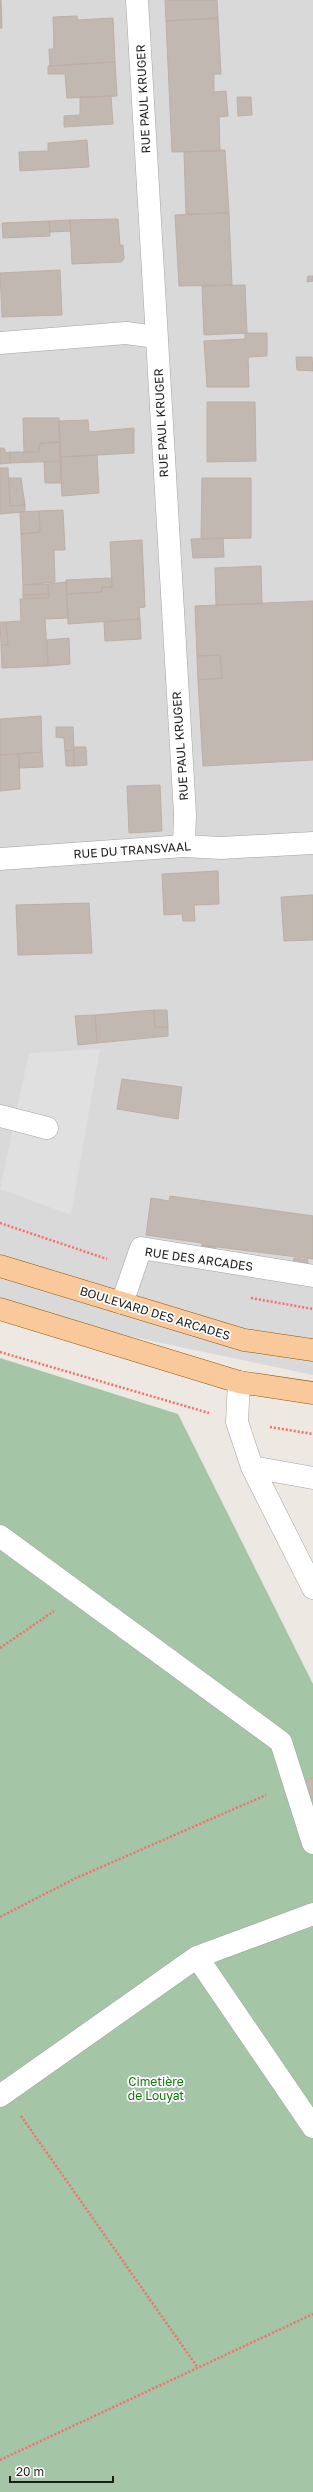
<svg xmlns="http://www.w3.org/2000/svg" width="313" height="2492" font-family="'Golos Text',sans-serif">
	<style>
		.residential { fill: #dad9d9 }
		.cemetery { fill: #a4c6a6 }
		.parking { fill: #e0e0e0 }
		.building { fill: #c2b8b2; stroke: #beaea5 }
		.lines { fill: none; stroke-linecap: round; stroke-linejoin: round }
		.minor-casing { stroke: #a3a3a3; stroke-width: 23 }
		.major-casing { stroke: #905604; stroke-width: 23 }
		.path { stroke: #f66d6b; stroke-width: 2.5; stroke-dasharray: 2 2; stroke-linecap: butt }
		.minor { stroke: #fff; stroke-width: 22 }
		.major { stroke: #f9c99b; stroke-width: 22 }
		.labels { text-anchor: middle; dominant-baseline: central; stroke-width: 3.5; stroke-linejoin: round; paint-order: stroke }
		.street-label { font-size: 12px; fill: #1c1c1c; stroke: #fff }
		.park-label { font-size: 12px; fill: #0e760e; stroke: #fff }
	</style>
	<rect width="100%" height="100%" fill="#ede9e2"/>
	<path class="residential" d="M0 0H313V1375L0 1309Z"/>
	<path class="cemetery" d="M0 1358 178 1414 313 1684V2492H0Z"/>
	<path class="parking" d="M100 1049 71 1215 0 1189 29 1053Z"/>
	<path class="building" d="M0 0H1L2 28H0Z
		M165 0H217L218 18 166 21Z
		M77 16 78 20 113 18 115 62 50 66 49 49H54L53 17Z
		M218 18 221 74H214V92L226 91 228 116 219 117 220 151 172 152 166 21Z
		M115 62 117 96 67 98 65 74H48V66Z
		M111 96 113 124 64 127V116L80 115V97Z
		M237 97H251L252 115 238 116Z
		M87 140 89 167 20 171 19 152 48 151V143Z
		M225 150 229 213 186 214 184 152Z
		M229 213 232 285 179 286 175 215Z
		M118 219 120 245H123L124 259 121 262 72 264 70 220Z
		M70 220 71 231 50 232 49 221Z
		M49 221 50 236 3 238 2 223Z
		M60 270 62 315 2 317 0 273Z
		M308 276H313V281L307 282Z
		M245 285 247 333 204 335 202 286Z
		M245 333H267V356L248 357 249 387H207L204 341 245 339Z
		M296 357H312L313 371 297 370Z
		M207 402H255L256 461 207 462Z
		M23 418H59L60 442 40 443 39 452H24Z
		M88 420 89 432 134 428V453L60 457 59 421Z
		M60 442 61 461 10 463V452H39L40 443Z
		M0 448H4L6 453 10 452V463L0 464Z
		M97 455 99 493 62 496 60 457Z
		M61 461 62 483H45L44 462Z
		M0 468H8L10 506 25 505V512L0 514Z
		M9 478H21L25 505 10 506Z
		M202 478H251V538L201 539Z
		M63 510 65 550H54L55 582 23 585 21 534 40 532 39 511Z
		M39 511 40 532 21 534 20 512Z
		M223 538 224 557 193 558 191 539Z
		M142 540 145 607 139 608 140 619 68 624 67 594 102 592V587H112L110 542Z
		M261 566 262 604 216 605 215 568Z
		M112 578V587H102V592L67 594 66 580Z
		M66 582 68 618 45 619 48 666 2 668 1 645H8L6 622 21 621 20 599 49 598 48 584Z
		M48 584 49 594 23 595V585Z
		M49 594V598H23V595Z
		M313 601V760L203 766 198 680 222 678 220 655 197 656 195 606Z
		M140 619 141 639 105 641 104 622Z
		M0 622H6L8 645H1Z
		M69 638 70 664 48 666 47 640Z
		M220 655 222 678 198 680 197 656Z
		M41 716 42 752 0 755V719Z
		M56 727H73L74 750 65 751 64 738 56 737Z
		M74 747H86L87 765 74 766Z
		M74 750V766H66L65 751Z
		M42 752 43 767 19 768V754Z
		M19 754 20 789 0 791V755Z
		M160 785 162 831 129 833 127 786Z
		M218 871 219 904 194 905 195 921H183L182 914 164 915 162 874Z
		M313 895V940L284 941 281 897Z
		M89 903 92 953 18 955 16 905Z
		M154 1010 155 1027H168V1036L97 1043 95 1015Z
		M154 1010H167L168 1027H155Z
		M95 1015 97 1043 78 1045 75 1016Z
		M122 1079 182 1087 178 1119 117 1109Z
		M170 1196 313 1216V1259L202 1245V1243L146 1235 151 1198 169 1201Z
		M202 1245 216 1247 215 1257 201 1255Z
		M294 1258 308 1260 307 1270 292 1268Z
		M313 1777V1800L304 1782Z"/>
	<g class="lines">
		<g class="minor-casing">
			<path id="minor" d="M137 0 185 814 184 846
				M0 343 126 333 156 337
				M0 859 184 846 221 848 313 843
				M0 1116 47 1128
				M122 1303 141 1248 313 1276
				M239 1382 237 1422 252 1467 313 1588
				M252 1467 313 1478
				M0 1536 281 1742 313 1843
				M197 1957 313 2127
				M0 2096 197 1957 313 1914"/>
		</g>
		<g class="major-casing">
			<path id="major" d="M0 1266 244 1340 313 1350
				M0 1309 239 1382 313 1393"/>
		</g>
		<path class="path" d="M0 1223 107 1259
			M251 1298 313 1309
			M0 1352 209 1413
			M270 1427 313 1434
			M0 1648 54 1611
			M0 1917 74 1879 266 1795
			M21 2116 198 2368
			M0 2460 313 2314"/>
		<use href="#minor" class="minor"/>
		<use href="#major" class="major"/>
	</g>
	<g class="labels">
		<g class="street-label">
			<text transform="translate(143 99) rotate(-93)">RUE PAUL KRUGER</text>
			<text transform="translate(161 423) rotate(-93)">RUE PAUL KRUGER</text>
			<text transform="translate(180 746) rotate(-94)">RUE PAUL KRUGER</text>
			<text transform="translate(132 850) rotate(-4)">RUE DU TRANSVAAL</text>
			<text transform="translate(199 1259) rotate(8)">RUE DES ARCADES</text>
			<text transform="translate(155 1313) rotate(17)">BOULEVARD DES ARCADES</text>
		</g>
		<g class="park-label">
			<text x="156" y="2081">Cimetière<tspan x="156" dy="14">de Louyat</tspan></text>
		</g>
	</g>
	<path d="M10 2476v6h103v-6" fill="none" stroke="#1c1c1c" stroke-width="2"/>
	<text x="16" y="2476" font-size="12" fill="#1c1c1c" stroke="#ffffff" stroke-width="3" paint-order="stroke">20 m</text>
</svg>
